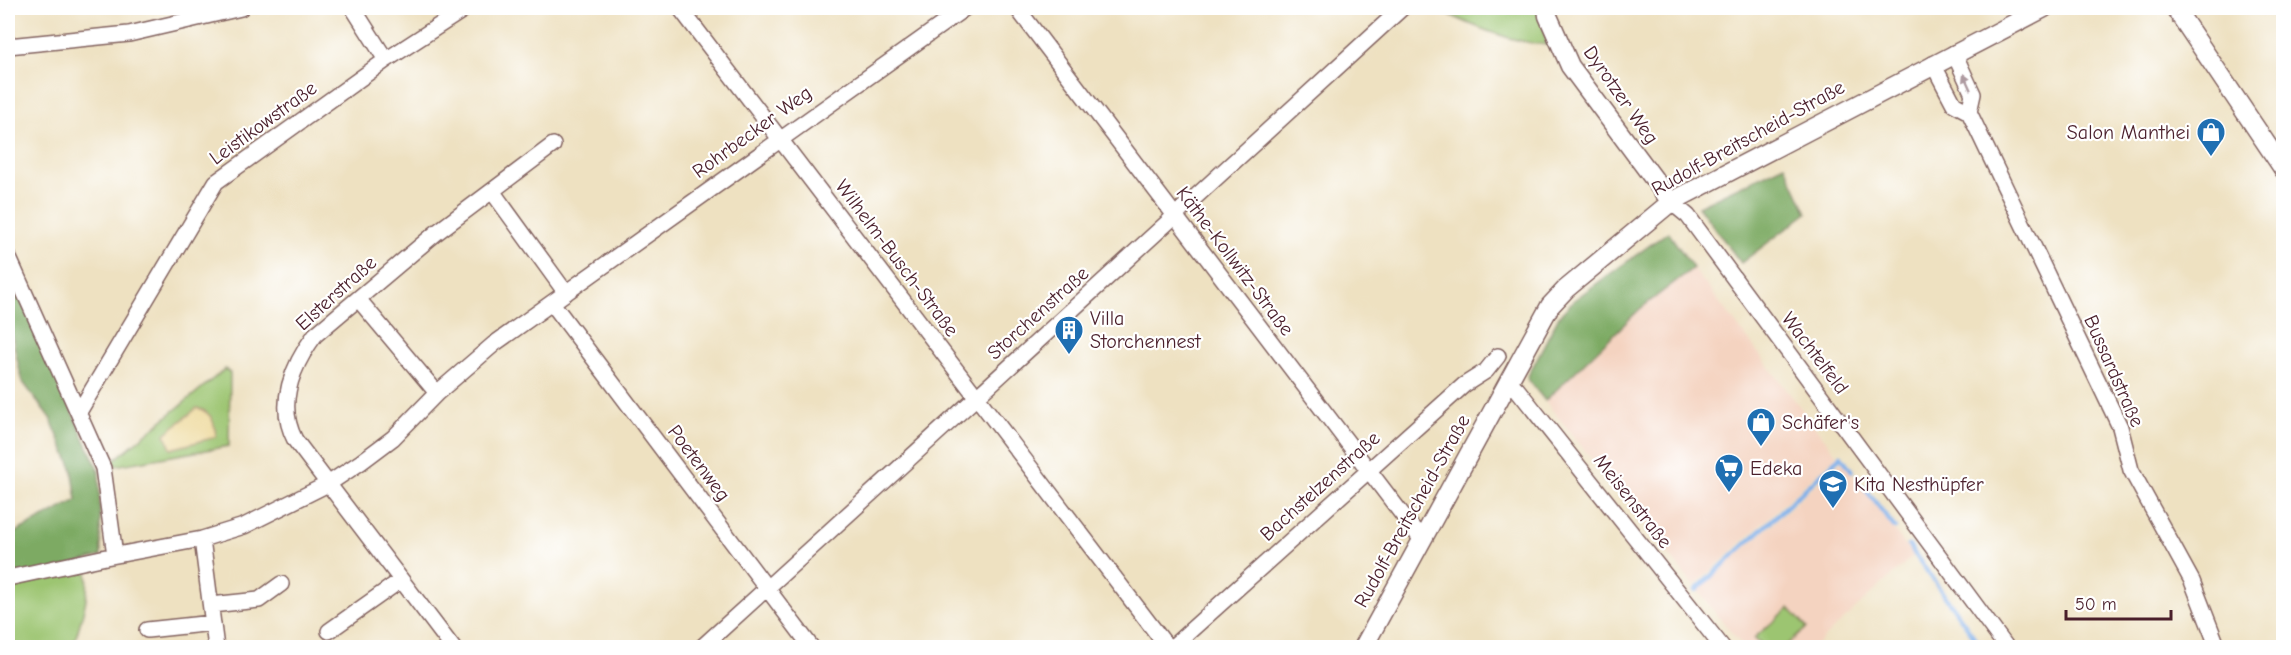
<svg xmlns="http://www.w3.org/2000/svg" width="2291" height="655" font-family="'Comic Neue',sans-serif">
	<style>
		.built { fill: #f4d3c0 }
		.green { fill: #9cc571; stroke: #73724e; stroke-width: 1.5 }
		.forest { fill: #7daa63; stroke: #646447; stroke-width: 1.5 }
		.sand { fill: #eeda9e; stroke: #9c7c64; stroke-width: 1.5 }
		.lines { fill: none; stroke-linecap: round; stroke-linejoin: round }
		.stream { stroke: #7eafea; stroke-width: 4.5 }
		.minor-casing { stroke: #836360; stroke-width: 18 }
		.tertiary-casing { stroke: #836360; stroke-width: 21 }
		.minor { stroke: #fff; stroke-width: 15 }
		.tertiary { stroke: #fff; stroke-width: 18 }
		.oneway { fill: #ae9aa0 }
		.labels { text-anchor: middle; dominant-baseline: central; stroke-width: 4.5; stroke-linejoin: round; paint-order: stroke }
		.street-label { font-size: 20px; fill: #4a1f2b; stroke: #fff }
		.poi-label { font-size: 20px; fill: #4a1f2b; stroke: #fff; text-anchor: start }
	</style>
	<rect width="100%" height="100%" fill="#fff"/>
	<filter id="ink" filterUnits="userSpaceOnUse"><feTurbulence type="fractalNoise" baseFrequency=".0167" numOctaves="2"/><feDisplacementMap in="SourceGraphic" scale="12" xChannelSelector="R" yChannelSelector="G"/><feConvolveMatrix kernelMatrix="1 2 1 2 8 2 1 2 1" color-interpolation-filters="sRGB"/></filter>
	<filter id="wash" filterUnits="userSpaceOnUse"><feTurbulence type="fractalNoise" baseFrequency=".008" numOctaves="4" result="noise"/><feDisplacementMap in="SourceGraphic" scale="24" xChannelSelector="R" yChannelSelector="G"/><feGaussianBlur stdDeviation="1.35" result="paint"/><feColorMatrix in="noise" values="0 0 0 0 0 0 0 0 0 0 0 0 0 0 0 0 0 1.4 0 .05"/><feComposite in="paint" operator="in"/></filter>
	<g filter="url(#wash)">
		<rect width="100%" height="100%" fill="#eee1c1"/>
		<path class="built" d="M1693 268 1837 455 1694 586 1545 401 1640 309Z
			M1842 461 1913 556 1814 647H1743L1698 591Z"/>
		<path class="green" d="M1442 8H1539L1547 45C1511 42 1476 28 1444 12Z
			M225 369 230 373 229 446 115 466 113 461Z
			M86 566C92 593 80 622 73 647H8V583Z
			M1789 608 1807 628 1784 647H1763L1754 638Z"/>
		<path class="forest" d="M1785 165 1807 213 1741 263 1698 206Z
			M1668 232 1693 268 1640 309 1545 401 1527 378 1559 316 1574 300Z
			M8 271 99 471 101 556 8 583V536L77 500 72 468 50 418 22 381 8 318Z"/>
		<path class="sand" d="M197 408C212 412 215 423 216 437L171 449 165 434Z"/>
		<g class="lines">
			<path class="stream" d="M1864 487 1895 528
				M1909 546 1982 648
				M1696 590 1841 456 1852 471"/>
		</g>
	</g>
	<g filter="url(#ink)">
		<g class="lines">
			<g class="minor-casing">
				<path id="minor" d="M353 8 386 60
					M680 8 1168 648
					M1017 8 1421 539
					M8 46 129 34 241 8
					M1954 53 1973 94 1969 112 2120 427 2131 470 2192 581 2218 648
					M1933 64 1954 104 1969 112
					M492 191 566 293
					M1671 202 1688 216 2007 648
					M8 256 103 468 115 555
					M359 300 437 393
					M552 303 812 648
					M1509 381 1517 389 1723 648
					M79 412 216 182 386 60 466 8
					M202 539 216 648
					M8 578 106 557 202 539 244 526 328 484 361 462 393 438 437 393 494 344 965 8
					M211 605 259 600 281 584
					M147 630 213 623
					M329 631 401 580
					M453 648 295 440C276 404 293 365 315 335L436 233 553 145
					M701 648C936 436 1168 220 1402 8
					M1171 648 1464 385 1486 371 1498 356"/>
			</g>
			<g class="tertiary-casing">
				<path id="tertiary" d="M1547 8 1548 16 1570 66 1671 202
					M2175 8 2284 170
					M1363 648 1550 306 1566 289 1671 202 2044 8"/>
			</g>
			<use href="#minor" class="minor"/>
			<use href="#tertiary" class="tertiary"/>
		</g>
		<defs><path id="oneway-solid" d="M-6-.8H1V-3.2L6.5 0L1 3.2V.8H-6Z" transform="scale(1.5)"/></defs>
		<use class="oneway" href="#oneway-solid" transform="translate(1967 82) rotate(-114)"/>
	</g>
	<defs>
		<g id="shop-pin" transform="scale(1.5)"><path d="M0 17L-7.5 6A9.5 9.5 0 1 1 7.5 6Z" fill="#1f6fb2" stroke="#fff"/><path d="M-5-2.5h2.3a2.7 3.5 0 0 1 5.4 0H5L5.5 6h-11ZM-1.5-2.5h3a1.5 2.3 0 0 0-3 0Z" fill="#fff"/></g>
		<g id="building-pin" transform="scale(1.5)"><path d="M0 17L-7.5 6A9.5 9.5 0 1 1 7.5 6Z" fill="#1f6fb2" stroke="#fff"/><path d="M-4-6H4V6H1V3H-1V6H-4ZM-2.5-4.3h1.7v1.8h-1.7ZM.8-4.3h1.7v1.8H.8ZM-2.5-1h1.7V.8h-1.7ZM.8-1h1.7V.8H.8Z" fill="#fff"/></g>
		<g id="supermarket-pin" transform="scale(1.5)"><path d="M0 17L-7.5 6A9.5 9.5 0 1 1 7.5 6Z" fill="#1f6fb2" stroke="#fff"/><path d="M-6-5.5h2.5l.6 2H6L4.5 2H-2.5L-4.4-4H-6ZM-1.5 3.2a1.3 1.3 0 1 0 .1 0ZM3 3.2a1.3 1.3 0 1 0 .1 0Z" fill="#fff"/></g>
		<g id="school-pin" transform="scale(1.5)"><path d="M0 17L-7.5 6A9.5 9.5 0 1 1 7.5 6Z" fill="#1f6fb2" stroke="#fff"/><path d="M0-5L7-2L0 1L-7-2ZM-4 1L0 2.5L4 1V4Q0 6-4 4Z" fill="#fff"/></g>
	</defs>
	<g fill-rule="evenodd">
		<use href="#shop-pin" x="2211" y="132"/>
		<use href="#building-pin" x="1069" y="330"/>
		<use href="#shop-pin" x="1761" y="422"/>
		<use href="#supermarket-pin" x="1729" y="468"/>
		<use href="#school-pin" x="1833" y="484"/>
	</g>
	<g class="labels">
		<g class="street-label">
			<text transform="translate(1621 95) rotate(55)">Dyrotzer Weg</text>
			<text transform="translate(263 123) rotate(-36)">Leistikowstraße</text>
			<text transform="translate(752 132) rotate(-36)">Rohrbecker Weg</text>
			<text transform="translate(1748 138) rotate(-29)">Rudolf-Breitscheid-Straße</text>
			<text transform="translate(897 258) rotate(53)">Wilhelm-Busch-Straße</text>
			<text transform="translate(1235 261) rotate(53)">Käthe-Kollwitz-Straße</text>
			<text transform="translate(336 293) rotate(-42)">Elsterstraße</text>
			<text transform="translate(1038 313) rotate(-42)">Storchenstraße</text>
			<text transform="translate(1815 353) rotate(53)">Wachtelfeld</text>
			<text transform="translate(2114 371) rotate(66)">Bussardstraße</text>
			<text transform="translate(699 463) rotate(53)">Poetenweg</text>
			<text transform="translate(1320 486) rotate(-42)">Bachstelzenstraße</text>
			<text transform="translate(1633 501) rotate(52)">Meisenstraße</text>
			<text transform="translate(1412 511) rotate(-61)">Rudolf-Breitscheid-Straße</text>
		</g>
		<g class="poi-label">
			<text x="2190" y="132" text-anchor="end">Salon Manthei</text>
			<text x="1090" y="318">Villa<tspan x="1090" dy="23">Storchennest</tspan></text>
			<text x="1782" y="422">Schäfer's</text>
			<text x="1750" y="468">Edeka</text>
			<text x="1854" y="484">Kita Nesthüpfer</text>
		</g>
	</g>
	<rect width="2291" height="655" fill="none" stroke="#fff" stroke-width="30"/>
	<path d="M2066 610v9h105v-9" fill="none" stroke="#4a1f2b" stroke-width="3"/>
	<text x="2075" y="610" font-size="18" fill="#4a1f2b" stroke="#ffffff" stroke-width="4.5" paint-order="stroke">50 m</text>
</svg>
